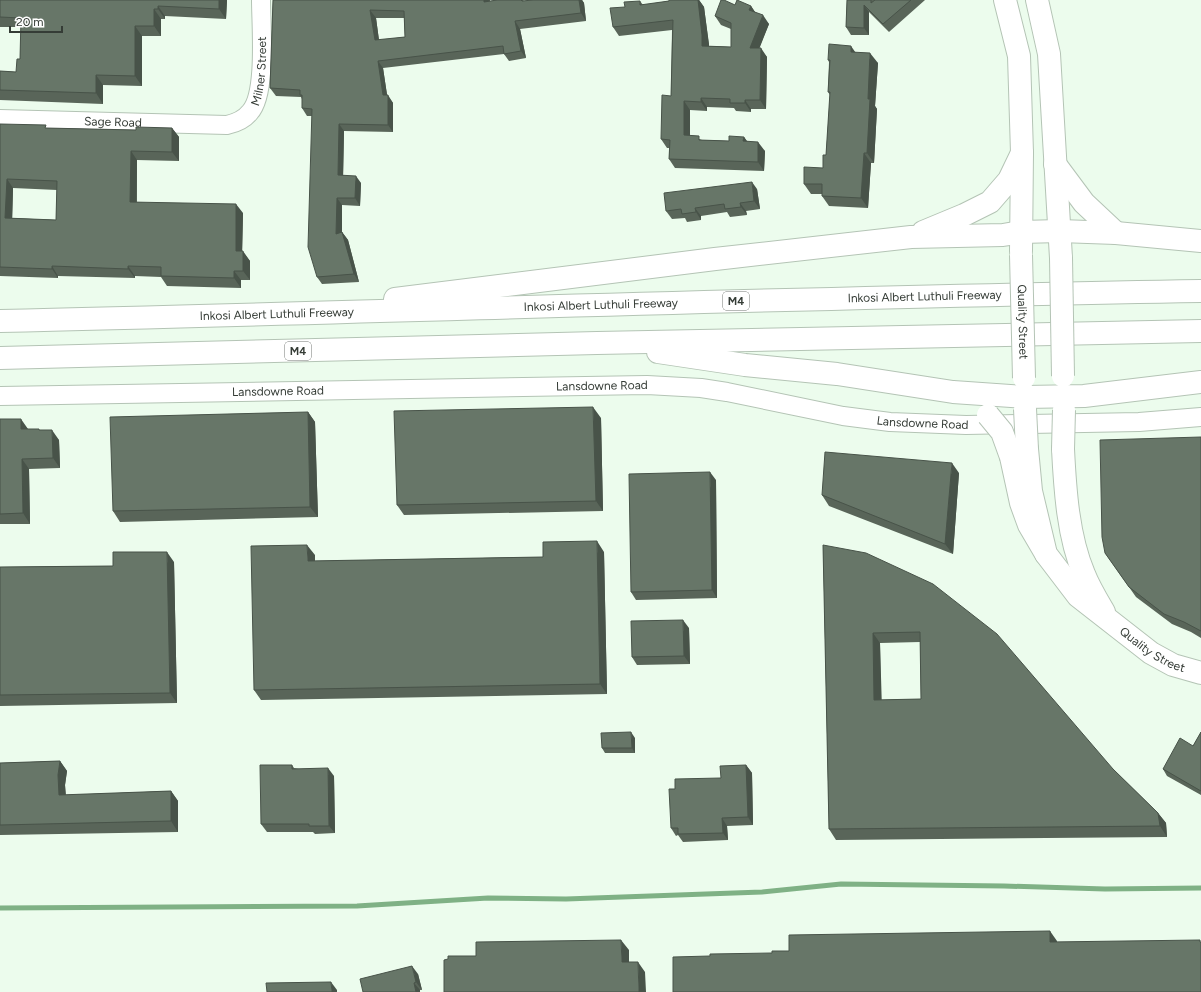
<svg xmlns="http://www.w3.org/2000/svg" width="1201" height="992" font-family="Figtree,sans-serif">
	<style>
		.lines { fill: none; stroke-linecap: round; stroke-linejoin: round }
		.stream { stroke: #7fb185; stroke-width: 5 }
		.street-casing { stroke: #b4c4b5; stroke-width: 20 }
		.secondary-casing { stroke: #b4c4b5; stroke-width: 24 }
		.highway-casing { stroke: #b4c4b5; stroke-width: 24 }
		.street { stroke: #fff; stroke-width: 18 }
		.secondary { stroke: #fff; stroke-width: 22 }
		.highway { stroke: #fff; stroke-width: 22 }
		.secondary-bridge-casing { stroke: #b4c4b5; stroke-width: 24; stroke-linecap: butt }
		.highway-bridge-casing { stroke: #b4c4b5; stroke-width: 24; stroke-linecap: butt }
		.secondary-bridge { stroke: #fff; stroke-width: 22 }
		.highway-bridge { stroke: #fff; stroke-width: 22 }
		.wall { fill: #596559; fill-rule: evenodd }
		.shaded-wall { fill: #485349 }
		.building { fill: #677668; stroke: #485349; fill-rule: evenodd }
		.labels { text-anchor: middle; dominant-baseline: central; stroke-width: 4; stroke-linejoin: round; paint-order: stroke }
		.shield { fill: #fff; stroke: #727672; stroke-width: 1 }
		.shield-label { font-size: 11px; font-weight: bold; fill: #353c36 }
		.street-label { font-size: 12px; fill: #353c36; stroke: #fff }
	</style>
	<rect width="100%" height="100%" fill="#ecfced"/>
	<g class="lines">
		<path class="stream" d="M0 908 357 906 488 898 566 899 762 892 841 884 1004 886 1105 889 1201 888"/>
		<g class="street-casing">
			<g id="street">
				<path id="s1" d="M0 119 227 125C236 123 244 120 250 112 267 94 261 25 261 0"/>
				<path id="s2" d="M0 396 647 385 701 388 727 392 843 416 890 422 966 425 1139 422 1201 417"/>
			</g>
		</g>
		<g class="secondary-casing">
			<g id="secondary">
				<path d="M1005 0 1019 56 1022 153 1021 251"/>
				<path d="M1037 0 1049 54 1061 258"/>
				<path id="s3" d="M1027 449 1031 491 1046 554 1078 596 1151 653 1173 665 1201 673"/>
				<path d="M1063 449C1065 489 1068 537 1084 574 1089 587 1097 600 1104 612"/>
			</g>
		</g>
		<g class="highway-casing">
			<g id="highway">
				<path d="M1055 164 1084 203 1116 233"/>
				<path d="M923 232 964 215 990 202 1009 180 1022 153"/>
				<path d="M395 299 715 259 911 237 1003 235 1021 232 1060 231 1116 233 1201 241"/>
				<path id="s4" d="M0 321C400 312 801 297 1201 291"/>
				<path d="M658 352 745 365 837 374 953 392 1025 397 1084 396 1201 382"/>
				<path d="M0 358 597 343 1201 331"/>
				<path d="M1011 457 1021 503 1029 525 1046 554"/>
			</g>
		</g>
		<use href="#street" class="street"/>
		<use href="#secondary" class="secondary"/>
		<use href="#highway" class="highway"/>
		<g class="secondary-bridge-casing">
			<g id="secondary-bridge">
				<path id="s5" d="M1021 255 1024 378"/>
				<path d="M1061 258 1063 376"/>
				<path d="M1025 409 1027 449"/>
				<path d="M1063 449 1064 410"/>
			</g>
		</g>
		<g class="highway-bridge-casing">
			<path id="highway-bridge" d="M988 415 1002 432 1011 457"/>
		</g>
		<use href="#secondary-bridge" class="secondary-bridge"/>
		<use href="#highway-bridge" class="highway-bridge"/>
	</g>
	<path class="wall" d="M0 0H227L226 19 165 16V19H161V36H142V86L103 85V104L0 100V71L16 72 20 59 21 27H0Z
		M273 0 490 1 497 0H523L524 1 533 0H582L584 3 586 21 520 29 526 58 509 61 504 54 383 68 387 95 393 103V132L344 131 343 175 361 183 360 206 342 205V232L348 240 359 282 322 284 317 277 312 116H307L302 108V99L301 97 276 96 270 88ZM376 18H404L405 37 379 40Z
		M669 0H699L704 7 709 46 731 47V29L721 25 715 16 735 5 751 6 755 12 769 24 759 48 767 57 766 109H751V112L736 111 734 108 707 107V111L690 110V136L702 140 729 141 744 137 747 141 765 151 764 171 675 168 669 159V148H667L661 139 671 96 672 30 619 36 613 27 625 7 640 1 643 5 669 1Z
		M847 0H925L889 32 869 12V35H851L846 27Z
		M855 52 878 63 875 106 877 109 874 163H871L868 208 829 206 822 196V194H811L804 184 823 168 826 155 830 95 828 92 829 62 828 60Z
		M0 124 47 128 136 130 172 128 179 137V161L137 160V202L243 213 242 251 250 261V280H241V288L167 286 161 277 135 276V278L58 276V278L0 276ZM13 188 57 190 56 220 12 218Z
		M757 189 760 209 746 211 747 215 730 217 727 212 701 216V220L687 222 685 218 672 219 666 211Z
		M308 412 315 422 318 517 120 522 113 511Z
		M601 418 603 511 404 515 397 505Z
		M0 419 28 429 40 430 59 440 60 468 29 469 30 524H0Z
		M1201 437V638L1191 632 1172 624 1136 597 1105 553Z
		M959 473 953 554 829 506 822 495Z
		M716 480 717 598 636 600 631 592Z
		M823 545 1113 769 1158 813 1166 823 1167 837 836 840 829 829ZM920 642 921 699 881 700 880 643Z
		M604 552 607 694 261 700 254 690 315 555V561L543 557Z
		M174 562 177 703 0 706V567L113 566Z
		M689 628 690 664 637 665 632 657Z
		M1201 732V795L1167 776 1163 769 1193 746Z
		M635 738V753H605L602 748Z
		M60 761 67 771 65 785 66 795 171 791 178 801V832L0 835V763Z
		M292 765 294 768 334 776 335 833 315 834 313 832H267L261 824Z
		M746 765 752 773 753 825 727 826 728 840 683 842 678 835 676 836 671 828 675 789 721 778Z
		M418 974 422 990H420V992H363Z"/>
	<path class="shaded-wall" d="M219 0H227L226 19 219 9Z
		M484 0H490L489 9 484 2Z
		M579 0H582L584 3 586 21 581 13Z
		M698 0H699L704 7 709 44V55L702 46Z
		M864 5 869 12V35L864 28Z
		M158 6 165 16V19L158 9Z
		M751 6 757 15 749 10Z
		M154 9 161 19V36L154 26Z
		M370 10 376 18 380 48 375 40Z
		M763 15 769 24 756 57 750 48Z
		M515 21 520 29 526 58 521 51Z
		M135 26 142 36V86L135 76Z
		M851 46 858 56 851 52Z
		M761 48 767 57 766 109 760 100Z
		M870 53 878 63 875 106 877 109 874 163 867 153 868 99Z
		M378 61 383 68 388 101V95L393 103V132L388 125Z
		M96 75 103 85V104L96 93Z
		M701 98 707 107V111L701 102Z
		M745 100 751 109V112L745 103Z
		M684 101 690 110V144L684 135Z
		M339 124 344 131 343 182 338 175Z
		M172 128 179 137V161L172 152Z
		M744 137 750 146 743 141Z
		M758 142 765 151 764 171 758 162Z
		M131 151 137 160 136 211 130 202Z
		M864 153 871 163 868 208 861 198Z
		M356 176 361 183 360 206 355 198Z
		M7 179 13 188 12 228 5 218Z
		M752 182 757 189 760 209 754 201Z
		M337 198 342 205V241L336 234Z
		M740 203 746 211 747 215 741 207Z
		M236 204 243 213 242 260 236 251Z
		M695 208 701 216V220L696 212Z
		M342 232 348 240 359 282 354 274Z
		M243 251 250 261V280L243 271Z
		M52 266 58 276V278L52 269Z
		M128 266 135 276V278L128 269Z
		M234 271 241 280V288L234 278Z
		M593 407 601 418 603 511 596 501Z
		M308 412 315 422 318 517 310 507Z
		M21 419 28 429H21Z
		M52 430 59 440 60 468 53 458Z
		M22 459 29 469 30 524 23 513Z
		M952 463 959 473 953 554 945 544Z
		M710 472 716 480 717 598 712 590Z
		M597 541 604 552 607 694 600 684Z
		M307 545 315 555V571L308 561Z
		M167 552 174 562 177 703 170 693Z
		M683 620 689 628 690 664 684 656Z
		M873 633 880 643 882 710 874 700Z
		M631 732 635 738V753L632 748Z
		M60 761 67 771 65 785 66 806 59 795 58 775Z
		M746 765 752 773 753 825 748 817Z
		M328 768 334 776 335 833 329 826Z
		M171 791 178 801V832L171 821Z
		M1158 813 1166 823 1167 837 1160 826Z
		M722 818 727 826 728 840 723 833Z
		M1050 931 1057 941V952L1050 942Z
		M621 940 629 950V972L622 962Z
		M638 962 645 972 646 992H639Z
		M412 966 418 974 422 990 416 982Z
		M331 982 337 990V992H332Z
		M414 983 420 990V992H416Z"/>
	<path class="building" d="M0 0H219V9L158 6V9H154V26H135V76L96 75V93L0 90V71L16 72 17 59H20L21 18 0 17Z
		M273 0H484V2L497 0H521L522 1 533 0H579L581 13 515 21 521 51 504 54 503 46 378 61 383 95H388V125L339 124 338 175 356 176 355 198H337L336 234 342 232 354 274 317 277 308 247 312 109 302 108V95H300V90L270 88ZM370 10 404 11 405 37 375 40Z
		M669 0H698L702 35V46L731 47V23L715 16 721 0H724L735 5 737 0 751 6 749 10 763 15 750 48H761L760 100H745V103H730V99L701 98V102L684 101V135L699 136V140L729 141V136L744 137 743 141 758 142V162L669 159 670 140 661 139 662 95 671 96 673 20 613 27 610 8 625 7 624 2 640 1V5L669 1Z
		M847 0H871V3L875 0H911L883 24 864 5V28L846 27Z
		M829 44 851 46V52L870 53 868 99H870L867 153H864L861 198 822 196V184H804V167L823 168V155H826L830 92H828L830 60H828Z
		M0 124 46 125 45 128 136 130V127L172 128V152L131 151 130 202 236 204V251H243V271H234V278L161 276V267L128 266V269L52 266V269L0 267ZM7 179 57 181 56 220 5 218Z
		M752 182 754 201 740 203 741 207 725 209 724 204 695 208 696 212 682 214 681 209 666 211 664 193Z
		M593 407 596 501 397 505 394 411Z
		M308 412 310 507 113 511 110 417Z
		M0 419H21V429H39V430H52L53 458 22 459 23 513 0 514Z
		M1201 437V631L1184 622 1164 614 1129 587 1105 553 1102 537 1100 440Z
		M825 452 952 463 945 544 822 495Z
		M710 472 712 590 631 592 629 474Z
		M597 541 600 684 254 690 251 546 307 545 308 561 543 557V542Z
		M823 545 866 553 933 584 997 634 1113 769 1158 813 1160 826 829 829ZM920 632 921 699 874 700 873 633Z
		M113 552H167L170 693 0 695V567L113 566Z
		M683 620 684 656 632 657 631 621Z
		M631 732 632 748H602L601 733Z
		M1201 732V791L1163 769 1180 738 1193 746Z
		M60 761 58 775 59 795 171 791V821L0 825V763Z
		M260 765H292V769L328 768 329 826H309V824H261Z
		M746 765 748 817 722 818 723 833 678 834V828H671L669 789H675V779L721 778 720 766Z
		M1050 931V942L1200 940V942H1201V992H673V957L710 956V954L772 953V951H789V935Z
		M621 940 622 962H638L639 992H444V960L448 959V956H476V942Z
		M412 966 416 982 414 983 416 992H363L360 979Z
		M331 982 332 992H267L266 983Z"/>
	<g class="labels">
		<g class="shield">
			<rect x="723" y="292" width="26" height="18" rx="3"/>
			<rect x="285" y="342" width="26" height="18" rx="3"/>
		</g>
		<g class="shield-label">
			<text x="736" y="301">M4</text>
			<text x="298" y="351">M4</text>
		</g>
		<g class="street-label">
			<text stroke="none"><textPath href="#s1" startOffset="297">Milner Street</textPath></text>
			<text stroke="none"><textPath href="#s1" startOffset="113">Sage Road</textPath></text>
			<text stroke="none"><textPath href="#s4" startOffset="925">Inkosi Albert Luthuli Freeway</textPath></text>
			<text stroke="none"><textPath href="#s4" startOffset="601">Inkosi Albert Luthuli Freeway</textPath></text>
			<text stroke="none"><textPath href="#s4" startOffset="277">Inkosi Albert Luthuli Freeway</textPath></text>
			<text stroke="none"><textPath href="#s5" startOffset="67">Quality Street</textPath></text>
			<text stroke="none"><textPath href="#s2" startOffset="602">Lansdowne Road</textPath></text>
			<text stroke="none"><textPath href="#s2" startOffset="278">Lansdowne Road</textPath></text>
			<text stroke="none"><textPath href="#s2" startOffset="926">Lansdowne Road</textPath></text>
			<text stroke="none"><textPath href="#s3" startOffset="252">Quality Street</textPath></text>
		</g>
	</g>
	<path d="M10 26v6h52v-6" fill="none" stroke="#353c36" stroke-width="2"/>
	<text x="16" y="26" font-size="12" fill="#353c36" stroke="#ffffff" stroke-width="3" paint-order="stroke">20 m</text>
</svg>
